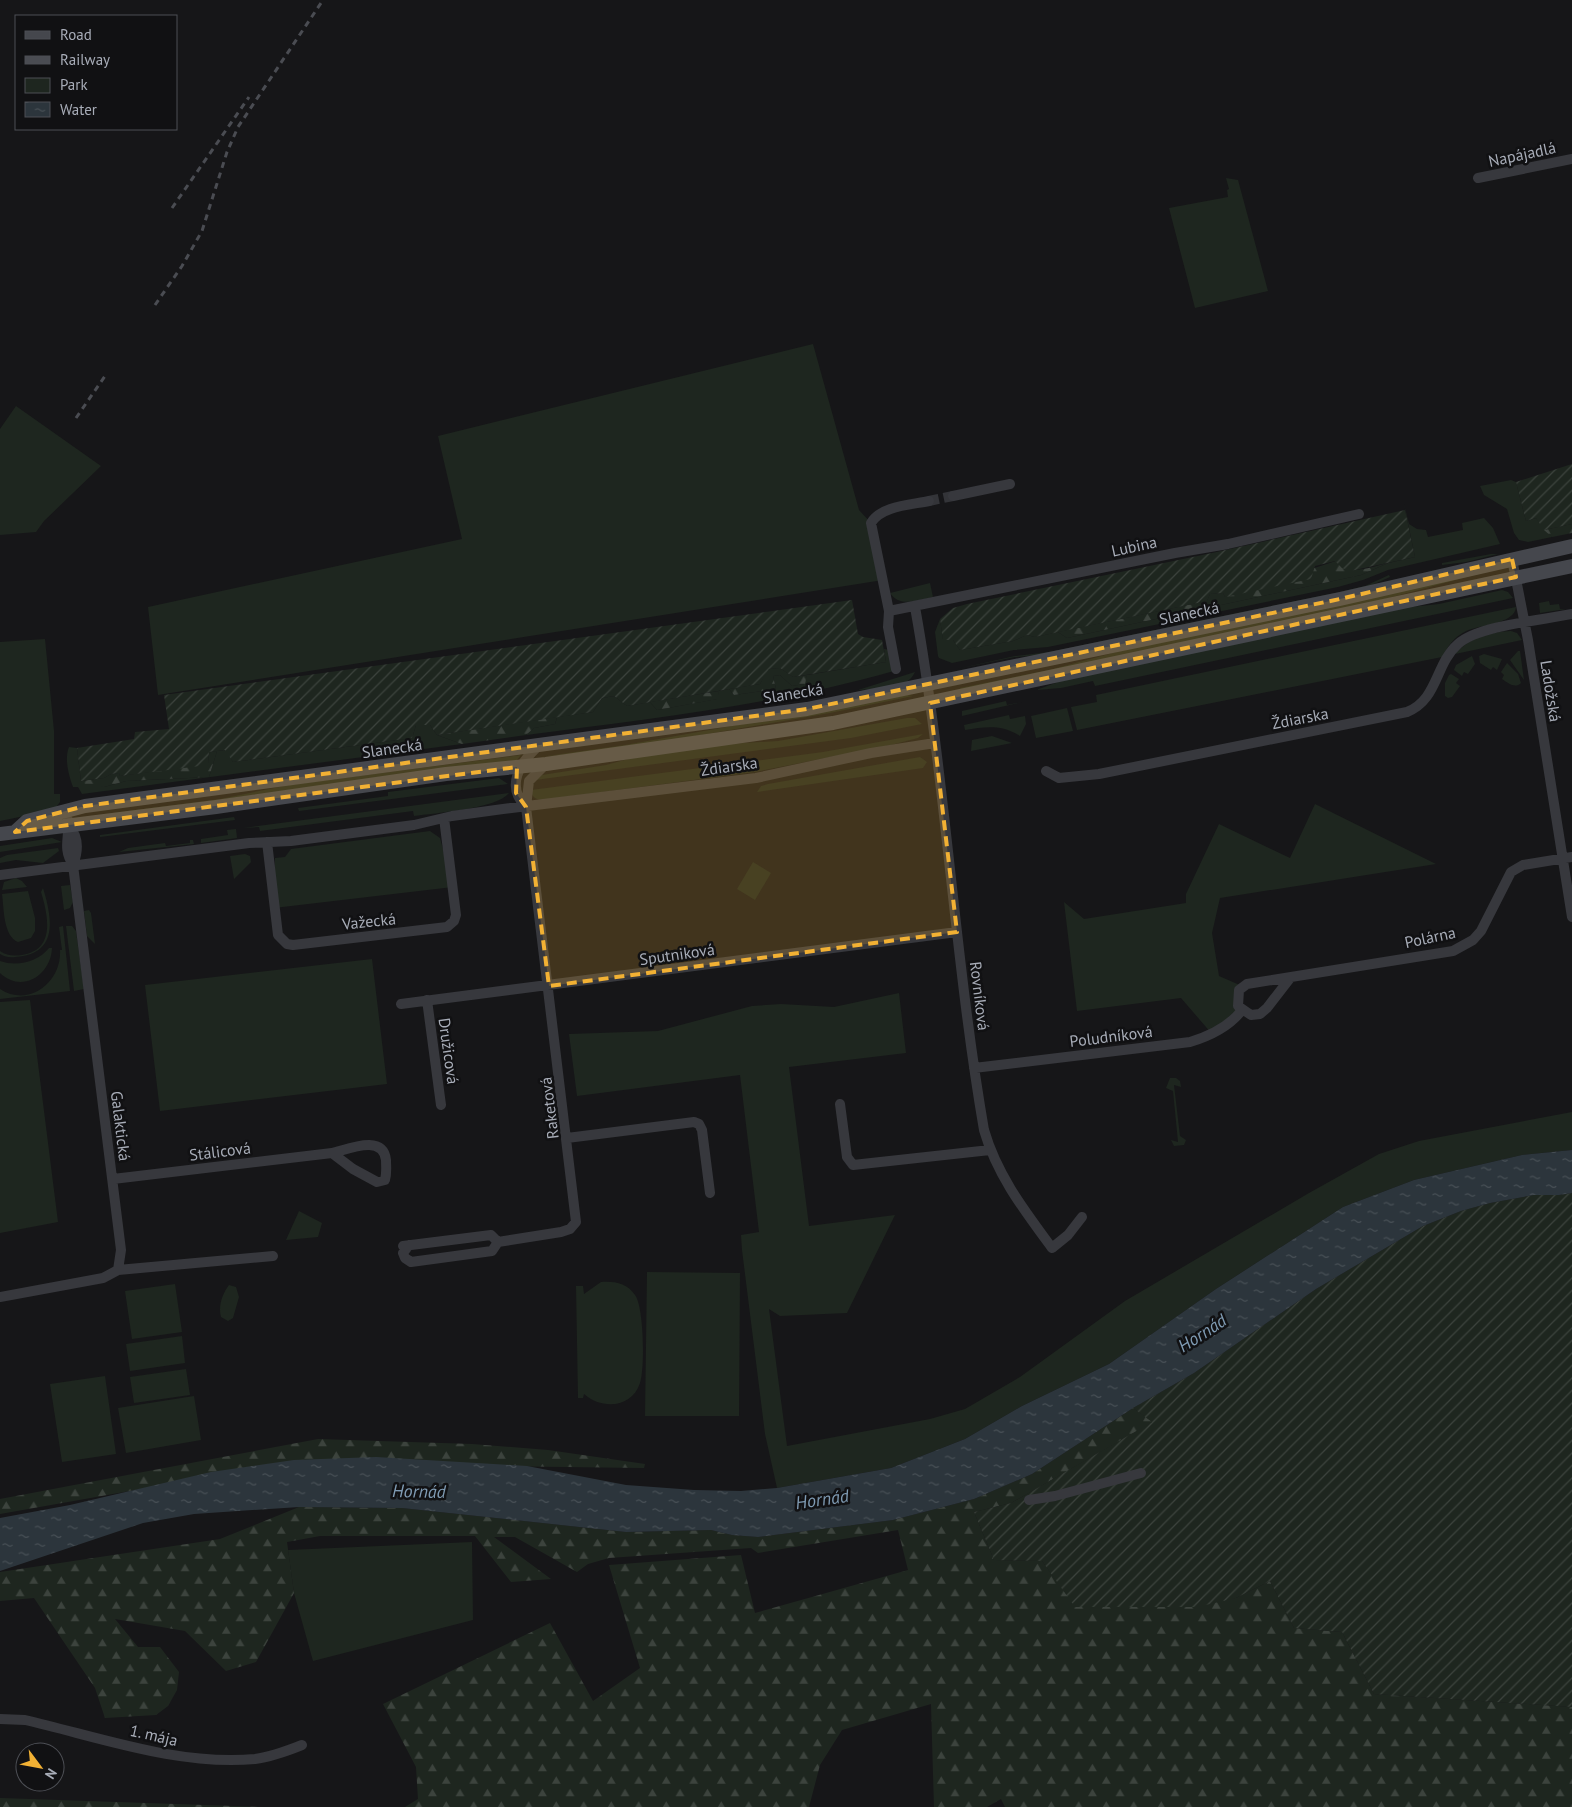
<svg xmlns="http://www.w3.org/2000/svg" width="1572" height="1807" font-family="'PT Sans',sans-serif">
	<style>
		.green { fill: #1e261f }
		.forest { fill: url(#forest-firs) }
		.garden { fill: url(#garden-furrows) }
		.water { fill: url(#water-ripples) }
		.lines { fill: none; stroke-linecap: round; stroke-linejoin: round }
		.street-tunnel { stroke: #333438; stroke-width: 10; stroke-dasharray: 10 5; stroke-linecap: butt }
		.street { stroke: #37383d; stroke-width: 10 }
		.secondary { stroke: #45474d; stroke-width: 14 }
		.rail { stroke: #4a4c52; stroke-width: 3; stroke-dasharray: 6 5; stroke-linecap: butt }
		.marked { fill: #f2b134; fill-opacity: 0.2; stroke: #f2b134; stroke-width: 4; stroke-dasharray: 10 6; stroke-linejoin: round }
		.labels { text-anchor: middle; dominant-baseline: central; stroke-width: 5; stroke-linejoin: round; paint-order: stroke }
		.street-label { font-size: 16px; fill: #a8adb8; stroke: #111113 }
		.water-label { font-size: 18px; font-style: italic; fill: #7f9bb3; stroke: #111113 }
	</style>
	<defs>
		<pattern id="forest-firs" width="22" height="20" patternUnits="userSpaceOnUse" patternTransform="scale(1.25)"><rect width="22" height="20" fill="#1e261f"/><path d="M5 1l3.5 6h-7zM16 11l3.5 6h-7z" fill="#3c433d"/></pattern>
		<pattern id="garden-furrows" width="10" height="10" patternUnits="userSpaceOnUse" patternTransform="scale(1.25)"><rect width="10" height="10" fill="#1e261f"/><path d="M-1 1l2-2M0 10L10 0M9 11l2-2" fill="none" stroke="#3c433d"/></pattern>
		<pattern id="water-ripples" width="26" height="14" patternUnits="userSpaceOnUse" patternTransform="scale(1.25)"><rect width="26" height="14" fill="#2c353c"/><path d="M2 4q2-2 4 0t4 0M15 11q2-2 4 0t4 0" fill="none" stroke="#485056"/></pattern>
	</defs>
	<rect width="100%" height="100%" fill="#161618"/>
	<path class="green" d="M1226 178 1238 180 1268 291 1195 308 1169 208 1228 197 1227 190 1229 189Z
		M813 344 859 510 871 523 883 580 158 695 148 607 462 539 438 436Z
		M16 406 101 466 44 521 36 532 0 535V429Z
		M1511 480 1516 482 1526 521 1536 518 1552 537 1528 542 1519 540 1514 533 1507 509 1484 495 1480 486Z
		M1404 504 1409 524 1417 529 1426 530 1428 537 1463 530 1462 523 1484 518 1493 528 1500 544 1388 570 1363 580 1338 587 1048 647 1014 650 952 663 939 658 938 656 935 632 940 619 943 639 953 640 960 650 1013 641 1027 635 1035 637 1058 632 1067 638 1361 575 1388 563 1415 557Z
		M1491 554H1498L1466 562 1442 565V563Z
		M1493 570 1370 603 961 691 960 688 1053 669 1120 651Z
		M1389 575 1390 577 1365 588 1049 654 1015 657 957 669 1015 656 1049 652 1339 592 1365 586Z
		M930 583 933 597C918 600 900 608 890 593Z
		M1502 590 1508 592 1513 598 1095 686 1093 681 1061 688 1036 690 1061 681 1392 609 1439 604Z
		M1549 601 1550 605 1559 604 1560 609H1566L1540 613 1539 603Z
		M1516 607C1515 624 1479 625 1466 631 1454 637 1448 646 1442 657L1077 730 1071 707 1097 702 1096 695Z
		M1511 631 1517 633 1522 640 1455 654C1469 638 1490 632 1511 631Z
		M45 639 54 731V794H60V802L54 810 0 821V642Z
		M884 649 890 650 894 671C774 705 649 719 526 735L534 728 555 724 557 717 593 712 602 698 614 696 627 706 650 702 657 710 717 699 719 691 729 689 734 695 776 689 773 676 780 675 792 686 804 684 807 675 886 662Z
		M1518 651H1520L1524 680 1510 660Z
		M1484 654 1502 659 1497 670 1493 667 1491 670 1480 663 1479 656Z
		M1472 656 1475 664 1468 674 1464 672 1462 676 1454 670 1456 665Z
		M1507 663 1518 674 1521 683C1515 689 1508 683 1502 679L1504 675 1501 672Z
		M915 672C907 691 876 688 858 690Z
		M1451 674 1459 679 1456 683 1460 686 1452 697 1448 698 1445 696V683L1449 675Z
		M907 695 913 696 830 713 626 748 540 757 625 745Z
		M1006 701 1007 705 1022 702 962 716V711Z
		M1067 708 1073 731 1036 738 1031 716Z
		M1009 715 1010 719 1025 716 1026 724 1020 736C1001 724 985 727 965 730L964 725Z
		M907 718H915L922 724 851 738 535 780 542 775 606 765 639 756 709 745 778 741Z
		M416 725H430L437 735 462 744 82 794 78 787H73C69 776 64 759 69 747L77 748 81 781 104 787 126 781 209 777 217 751 226 750 233 762 412 738Z
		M923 734 918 738 891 745 755 772 541 800C535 799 532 797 531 790L823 752Z
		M992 736 1012 743 971 751 972 740Z
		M521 755 516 761C376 776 237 799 97 815L220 799 289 785Z
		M920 757 927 762 923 768 757 792 761 786 768 784Z
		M499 778 508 784 299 811 298 808 388 796V792Z
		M509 793C497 809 434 813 414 816L413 811 260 831 259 827 243 828Z
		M1315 804 1436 864 1220 898 1212 933 1219 976 1242 986V1010L1212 1034 1181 998 1077 1011 1064 902 1084 919 1186 903V894L1219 824 1290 858Z
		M234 817 235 820 100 837V835Z
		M236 829 237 838 201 843V839L228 835 227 830Z
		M430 831 440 838 453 887 274 908 275 858 285 857 291 849Z
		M52 838 62 842 0 852V846Z
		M190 840H193L194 844 119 852 128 848 165 843 166 846 190 843Z
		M58 848 59 851 43 863 16 860 0 863V858L7 855Z
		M245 854 250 856 251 862 234 879 230 856Z
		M753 862 771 873 755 900 737 889Z
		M16 878 22 881 27 887 2 890 4 882Z
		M70 885 73 902 70 908 64 910 61 886Z
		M43 888C51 914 59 950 23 956 14 957 8 959 0 954V951C7 956 14 956 22 955 56 950 48 915 41 892Z
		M28 891 35 918V931L31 938 18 942C3 936 4 908 2 894Z
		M89 910 91 913 95 944 87 936 84 911Z
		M63 926 70 991 0 999V989C29 1008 62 982 60 950H62L59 927Z
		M66 926H72L76 931 84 989 74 991Z
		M49 948H52C51 975 22 994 0 973V961C17 967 38 962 49 948Z
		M372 959 387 1084 160 1111 145 985Z
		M899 993 906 1053 789 1067 809 1226 895 1215 847 1313 780 1316 769 1309 787 1446 930 1419 965 1409 1020 1377 1125 1301 1309 1193 1379 1154 1419 1141 1572 1112V1150L1522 1155 1414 1180 1343 1207 1216 1289 1109 1364 1022 1406 965 1439 891 1468 777 1488 765 1434 742 1250 741 1235 759 1232 740 1075 577 1096 569 1034 658 1031 752 1006 781 1004 834 1007Z
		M30 1000 58 1222 0 1233V1002Z
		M1170 1078H1176L1180 1081 1181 1087 1174 1085 1180 1136 1186 1140 1184 1145 1174 1146 1171 1140 1178 1142 1173 1091 1166 1088Z
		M299 1211 322 1223 318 1237 286 1240Z
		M647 1272 740 1273 739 1416H645Z
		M601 1282C614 1281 627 1283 635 1295 644 1307 645 1368 640 1383 632 1408 602 1410 584 1394L583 1398H578L576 1286H583L584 1294Z
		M175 1284 182 1332 132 1339 125 1291Z
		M229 1285 236 1287 239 1297 233 1318 228 1321 221 1317C218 1307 222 1294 229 1285Z
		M182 1336 185 1363 130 1371 126 1344Z
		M186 1369 190 1395 134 1403 130 1377Z
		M105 1376 116 1454 62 1462 50 1384Z
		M194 1396 201 1440 126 1453 118 1408Z
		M472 1542 473 1620 313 1661 294 1593 288 1550Z"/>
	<path class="forest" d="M1572 524V533L1552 537 1544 530Z
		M1336 561C1349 577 1370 567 1388 563L1361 575 1067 638 1058 632 1207 601 1210 594 1223 593 1225 597Z
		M780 668 793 677 807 675 805 684 792 686 780 675 773 676 776 689 734 695 729 689 760 684 768 669Z
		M719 691 718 699 657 710 650 702Z
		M557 717 555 724 534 728 526 735 462 744 437 735Z
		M217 751 209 777 126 781 104 787 88 786 81 781 104 778 111 774 119 773 120 776 208 764 209 752Z
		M1133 1408 1153 1422 1011 1503 974 1512 994 1560 1042 1561 1076 1607 1236 1598 1270 1581 1294 1628 1342 1632 1374 1694 1572 1707V1807H1005L1001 1799 987 1807H934L931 1704 842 1730 820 1765 809 1807H405L418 1799 416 1767 383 1704 550 1623 593 1701 640 1668 609 1565 741 1555 755 1613 908 1570 898 1530 758 1553 751 1548 609 1558 588 1564 577 1572 515 1537H494L551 1579 511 1582 475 1536H320L287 1542 294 1593 256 1662 226 1671 185 1631 115 1619 138 1647H160L179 1672 177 1690 168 1706 156 1715 105 1718 95 1688 34 1598 0 1601V1572L220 1539 299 1507 402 1508 626 1532 711 1530 732 1535 758 1537 893 1520 974 1499 1032 1474Z
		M318 1439 472 1444 548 1450 645 1464 644 1468 393 1465 175 1483 0 1514V1499Z
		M0 1798 264 1807H0Z"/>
	<path class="garden" d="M1572 464V524L1544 530 1536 518 1526 521 1516 482Z
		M1405 510 1415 557 1350 571 1342 568 1335 561 1315 566 1311 579 1225 597 1223 593 1210 594 1207 601 1035 637 1027 635 1013 641 960 650 953 640H943L940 619 953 608 967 604 1212 553Z
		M852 600 858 634 863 637 882 640 886 662 793 677 780 668 769 669 760 684 627 706 614 696 602 698 593 712 437 735 430 725H416L412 738 233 762 225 750 209 752 208 765 120 776 119 773 111 774 104 778 81 781 77 748 134 739 135 732 169 729 164 695Z
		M1572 1193V1707L1374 1694 1342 1632 1294 1628 1270 1581 1236 1598 1197 1607H1075L1042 1561 994 1560 974 1512 1011 1503 1152 1422 1133 1408 1194 1373 1316 1289 1423 1226 1461 1211 1490 1203 1534 1195H1559Z"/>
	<path class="water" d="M1572 1150V1193L1559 1195H1534L1490 1203 1461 1211 1423 1226 1316 1289 1194 1373 1133 1408 1032 1474 974 1499 893 1520 758 1537 732 1535 711 1530 626 1532 402 1508 299 1507 194 1514 143 1523 0 1571V1518L70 1505 211 1472 294 1460 376 1457 527 1466 626 1485 694 1490 741 1491 777 1488 891 1468 965 1439 1022 1406 1109 1364 1216 1289 1343 1207 1414 1180 1522 1155Z"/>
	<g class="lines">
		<path class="street-tunnel" d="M929 501 953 496"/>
		<path class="street" d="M1478 178 1572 159
			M953 496 1010 484
			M1512 559 1528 640 1572 917
			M915 607C946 780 954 956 984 1130 997 1175 1024 1210 1052 1248L1068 1235 1082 1217
			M889 611 1175 553 1228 544 1359 514
			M896 669 888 627 889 611 871 523C881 506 910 505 929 501
			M1046 771 1059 778 1099 774 1407 712C1438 700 1435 664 1458 644 1479 625 1544 620 1572 614
			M526 807C505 786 520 763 538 746
			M69 826C79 837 78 852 73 865
			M267 842 278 935 287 944 293 945 447 927 454 921 456 915 444 818
			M0 875 249 843 291 841 414 825 452 816 503 809 756 778 871 753 935 743
			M1291 977 1267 1008 1260 1014 1251 1015 1238 1006 1239 990 1247 984 1453 951 1473 940 1481 931 1511 872 1523 865 1572 857
			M427 1000 441 1105
			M401 1004 957 932
			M974 1068 1190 1042C1210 1036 1229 1027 1242 1010
			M840 1104 847 1157 853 1165 990 1150
			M567 1138 694 1122 699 1124 702 1130 710 1193
			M113 1179 332 1153 353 1169 377 1182 385 1180C387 1173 386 1167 386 1160 383 1134 349 1149 332 1153
			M498 1242 561 1232 570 1229 576 1222 526 807 529 781 546 764
			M409 1245 403 1253 405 1258 411 1262 492 1251 498 1242
			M403 1246 491 1235 498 1242
			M118 1270 273 1256
			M0 1297 103 1278 118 1270 121 1250 73 865C62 847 70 838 68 820
			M1029 1500 1055 1496 1141 1473
			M0 1719 25 1720C99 1737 178 1766 255 1759 271 1757 287 1751 302 1745"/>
		<path class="secondary" d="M15 832 27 821 85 806 807 709 1340 599 1572 546
			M0 834 216 807 446 774 546 764 833 723 1572 566"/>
		<path class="rail" d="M172 208 249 97
			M155 305 182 266 202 231 227 152 238 127 323 0
			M76 418 105 376"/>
	</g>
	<path class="marked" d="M1512 559 1516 577 930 703 957 932 549 986 526 807 516 793 517 767 15 832 27 821 85 806 807 709 1340 599Z"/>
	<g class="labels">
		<g class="street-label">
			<text transform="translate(1522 154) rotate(-12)">Napájadlá</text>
			<text transform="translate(1134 546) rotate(-12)">Lubina</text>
			<text transform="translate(1189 613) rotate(-12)">Slanecká</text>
			<text transform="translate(1551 691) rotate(81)">Ladožská</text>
			<text transform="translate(793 693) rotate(-9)">Slanecká</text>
			<text transform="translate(1300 718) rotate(-11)">Ždiarska</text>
			<text transform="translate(392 748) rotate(-8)">Slanecká</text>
			<text transform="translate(729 766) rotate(-8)">Ždiarska</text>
			<text transform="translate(369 921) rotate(-6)">Važecká</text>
			<text transform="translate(1430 937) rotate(-12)">Polárna</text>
			<text transform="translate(677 954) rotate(-8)">Sputniková</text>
			<text transform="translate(980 996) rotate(83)">Rovníková</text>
			<text transform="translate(1111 1036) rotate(-7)">Poludníková</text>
			<text transform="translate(449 1051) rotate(82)">Družicová</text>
			<text transform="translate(549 1108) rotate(-97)">Raketová</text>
			<text transform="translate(121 1126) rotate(83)">Galaktická</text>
			<text transform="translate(220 1151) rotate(-7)">Stálicová</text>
			<text transform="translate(154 1735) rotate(13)">1. mája</text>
		</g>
		<g class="water-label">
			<text transform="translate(1202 1333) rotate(-33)">Hornád</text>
			<text transform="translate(419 1491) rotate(1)">Hornád</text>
			<text transform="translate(822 1499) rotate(-8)">Hornád</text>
		</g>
	</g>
	<rect x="15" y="15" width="162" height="115" fill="#111113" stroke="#4d4f55"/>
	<rect x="25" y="31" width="25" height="8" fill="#45474d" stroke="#4d4f55"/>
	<text x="60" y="40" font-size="15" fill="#a8adb8">Road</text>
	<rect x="25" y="56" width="25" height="8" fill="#4a4c52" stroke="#4d4f55"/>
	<text x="60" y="65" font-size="15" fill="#a8adb8">Railway</text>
	<rect x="25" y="78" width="25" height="15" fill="#1e261f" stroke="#4d4f55"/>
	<text x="60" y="90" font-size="15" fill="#a8adb8">Park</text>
	<rect x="25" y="102" width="25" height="15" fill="url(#water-ripples)" stroke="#4d4f55"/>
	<text x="60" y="115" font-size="15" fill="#a8adb8">Water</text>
	<g transform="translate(40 1767) rotate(122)"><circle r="24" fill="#111113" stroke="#4d4f55"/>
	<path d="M0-4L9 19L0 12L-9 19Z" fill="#f2b134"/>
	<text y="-8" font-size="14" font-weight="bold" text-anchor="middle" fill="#a8adb8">N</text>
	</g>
</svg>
